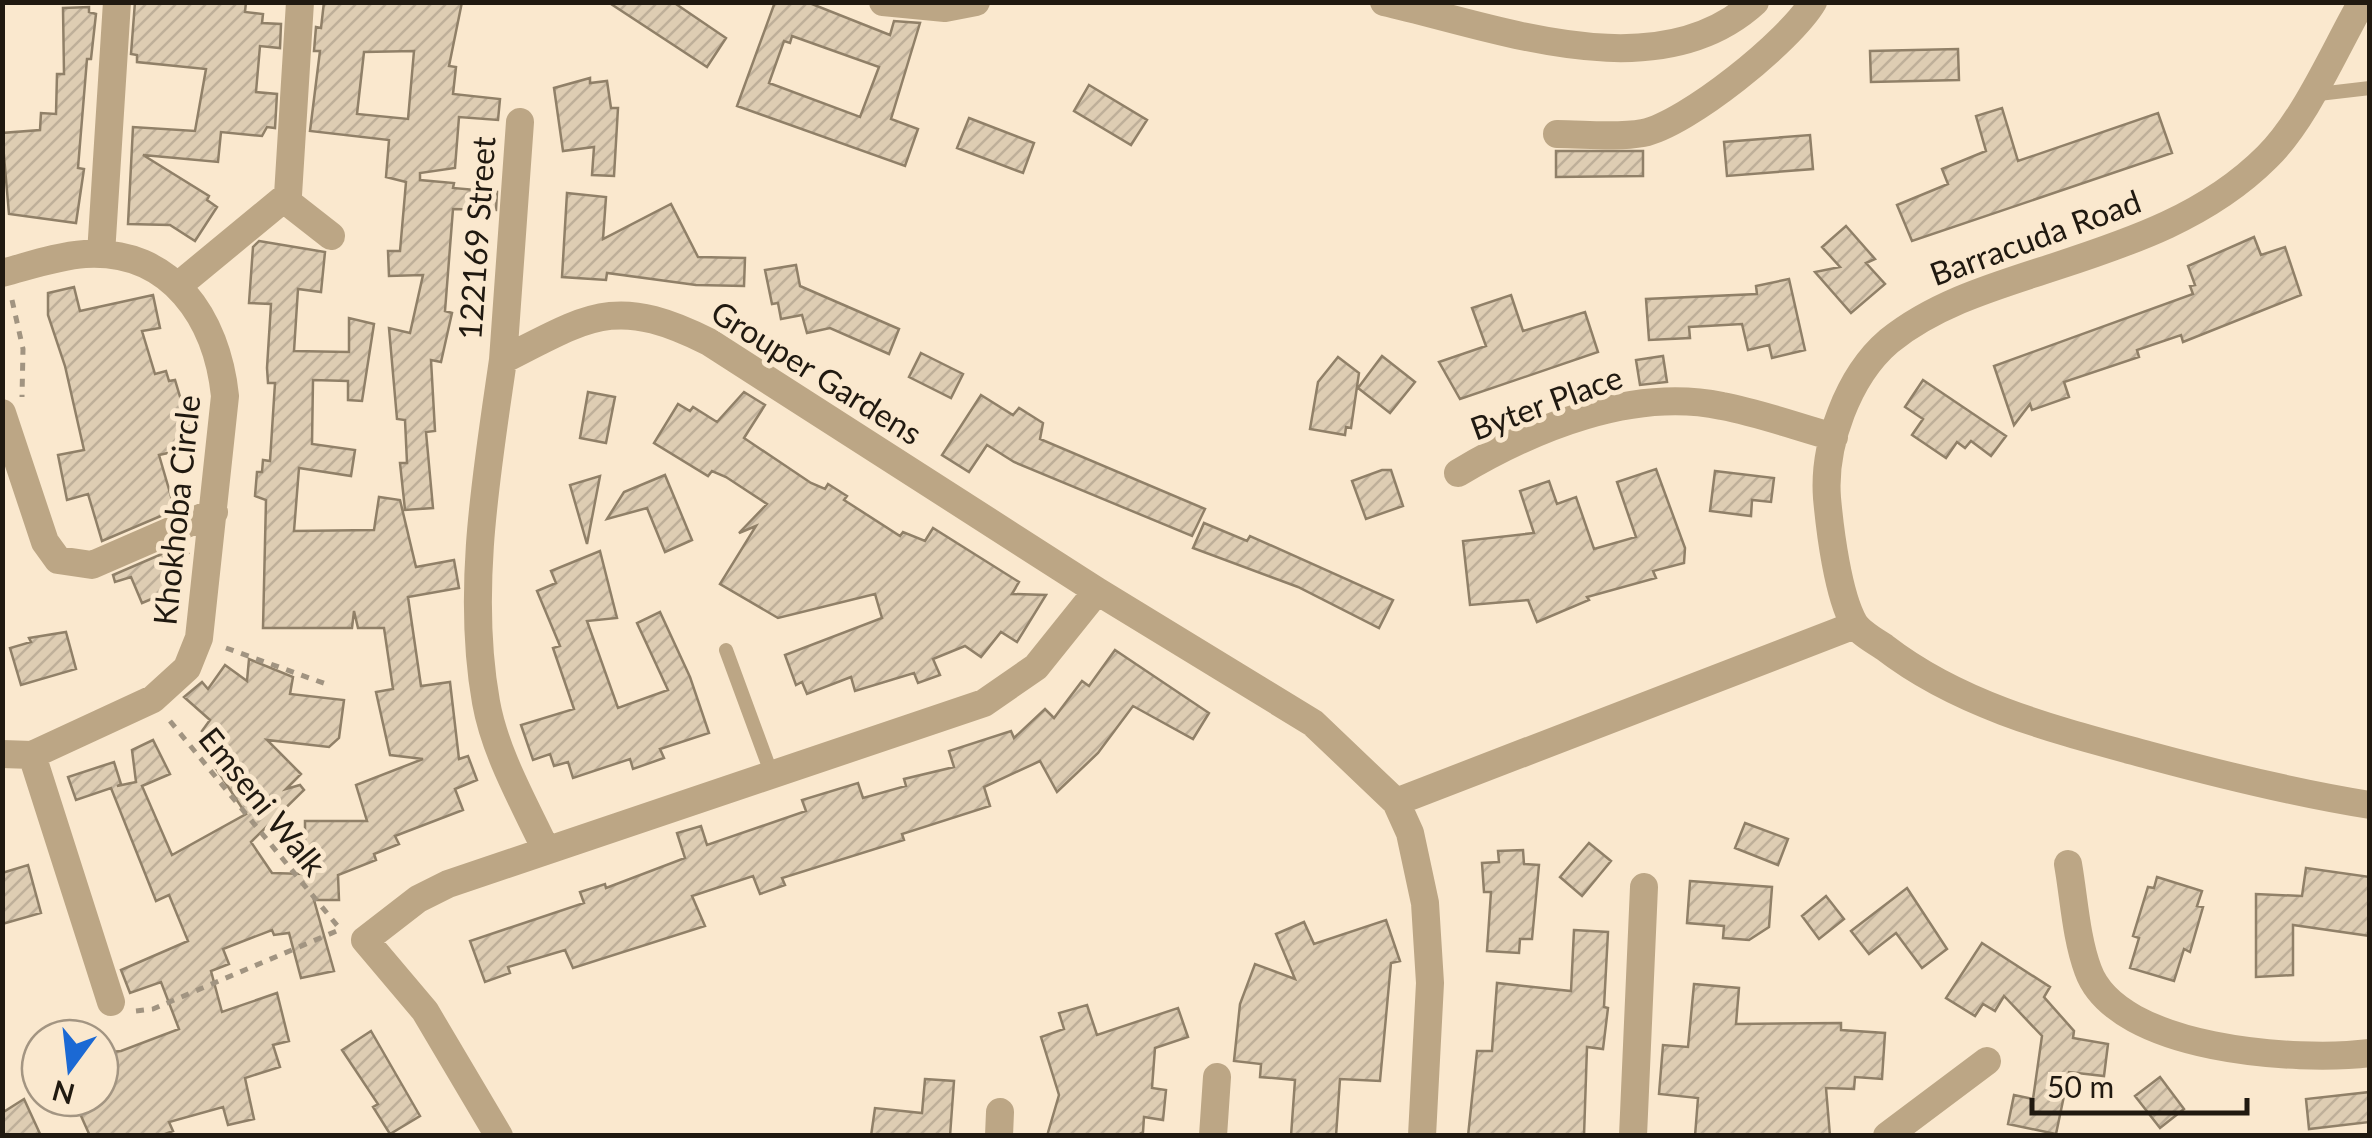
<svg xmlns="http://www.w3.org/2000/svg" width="2372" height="1138" font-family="Lato,sans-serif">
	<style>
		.building { fill: url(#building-hatch); stroke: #908068; stroke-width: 2.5; fill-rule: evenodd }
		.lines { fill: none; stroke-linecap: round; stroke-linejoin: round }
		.path { stroke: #a19481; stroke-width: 5; stroke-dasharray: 8 8; stroke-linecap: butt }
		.service { stroke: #bca685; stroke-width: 14 }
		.minor { stroke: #bca685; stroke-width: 28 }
		.labels { text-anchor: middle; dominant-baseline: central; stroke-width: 10; stroke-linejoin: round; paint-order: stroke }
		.street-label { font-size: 32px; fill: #201910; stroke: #fae8ce }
	</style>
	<defs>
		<pattern id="building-hatch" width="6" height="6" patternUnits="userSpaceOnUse" patternTransform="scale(2.5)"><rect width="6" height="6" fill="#decdb3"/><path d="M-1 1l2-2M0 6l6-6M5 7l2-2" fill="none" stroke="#beaf99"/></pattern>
	</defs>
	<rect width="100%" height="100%" fill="#fae8ce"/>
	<path class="building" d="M135 2H246L245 12 263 14 262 23 281 24 280 48 260 46 256 92 277 94 275 128 267 127 262 136 221 132 218 162 143 155 209 196 207 200 217 207 195 241 170 225 128 224 133 127 195 131 206 69 137 62V55L131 54Z
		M324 2H462L449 66 456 67 453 94 500 99 498 120 459 117 455 168 420 173V180L454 183 453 188 497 192 496 210 453 209 445 311 452 313 441 362 431 360 435 431 426 432 433 508 405 510 400 463H407L405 420 397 419 389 328 410 333 423 275 389 276 388 251H400L406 182 386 177 389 140 310 131 320 51H314L316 27 321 28ZM414 51 408 119 357 114 364 52Z
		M608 2H673L726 38 707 67Z
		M775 2H807L890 35 894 21 920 23 891 119 918 129 905 166 737 106ZM792 36 879 67 860 117 769 83 784 41 790 43Z
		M89 7V12L96 14 91 59H87L78 168 84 169 76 223 9 214 2 133 40 130 41 113 56 114 57 74H64L63 8Z
		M1958 49 1959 80 1871 82 1870 51Z
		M590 78V83L607 81 611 108H618L614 176 592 175 594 147 563 151 554 88Z
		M1089 85 1147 120 1131 145 1074 111Z
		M2002 108 2018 161 2158 113 2172 153 1912 241 1897 205 1948 184 1942 169 1986 151 1976 116Z
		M969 118 1034 143 1023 173 957 148Z
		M1810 135 1813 169 1727 176 1724 142Z
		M1556 151H1643V176L1556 177Z
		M567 193 606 197 603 239 671 204 698 257 745 258 744 286 696 285 607 273 606 280 562 277Z
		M1846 226 1875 259 1866 263 1885 284 1851 313 1815 272 1840 267 1822 247Z
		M2254 237 2261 255 2285 247 2301 295 2183 342 2181 335 2137 350 2139 357 2064 382 2069 397 2032 410 2030 404 2014 425 1994 366 2193 294 2190 286 2195 285 2188 266Z
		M259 241 325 252 321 292 298 289 294 351 349 352V318L374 324 362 401 348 400V381L313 380 312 444 355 450 351 476 299 468 294 531 374 530 379 497 400 500 416 567 454 560 459 588 408 597 421 686 450 682 459 759 468 756 477 780 455 789 463 810 395 836 399 844 374 854 376 860 338 875 339 900H314L334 971 301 978 289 933 274 935 272 930 223 949 229 964 211 971 222 1012 277 993 289 1041 273 1045 280 1067 245 1078 254 1119 228 1125 223 1107 169 1122 173 1131 160 1136H90L73 1098H100V1053L121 1051 179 1029 161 982 130 993 121 970 188 941 169 895 156 901 111 788 76 800 68 777 114 762 121 784 117 786 136 782 132 750 153 740 170 774 142 786 172 855 246 814 215 767 234 755 202 731 210 720 184 697 202 682 208 689 225 665 247 681 249 659 293 677 290 694 344 700 339 738 329 747 267 740 301 774 286 789 300 785 304 790 251 842 272 873 305 874V821H367L356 785 423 759 390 755 376 692 393 689 384 628H358L354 611 352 628H263L266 500 255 496 257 472H262L263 460 270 461 275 383H268L267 368 271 304 249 303 253 247Z
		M796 265 800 286 899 329 889 354 830 328 807 333 802 315 781 319 778 303 772 304 765 270Z
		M1789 279 1805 350 1772 358 1769 345 1748 350 1742 324 1689 327 1690 338 1649 340 1646 299 1757 294 1756 286Z
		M74 287 80 311 153 295 160 328 142 331 155 374 166 371 169 381 175 380 195 447 159 455 175 510 102 541 88 494 67 500 58 455 84 450 65 366 48 315V293Z
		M1511 295 1523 331 1585 312 1598 352 1460 399 1439 362 1486 346 1472 308Z
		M921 353 963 374 951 398 909 377Z
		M1382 356 1415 382 1390 413 1358 388Z
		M1663 356 1667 382 1640 385 1636 360Z
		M1338 357 1359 373 1351 428 1346 427 1345 435 1310 429 1318 382Z
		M1923 380 2006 436 1991 456 1971 441 1965 448 1957 442 1946 458 1912 435 1923 419 1905 407Z
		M588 392 615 397 606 443 580 438Z
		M744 392 765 405 744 438 811 483 825 489 828 484 847 496 844 500 900 536 903 532 925 541 933 528 1019 582 1012 594 1046 595 1017 642 1001 632 981 657 965 646 933 659 940 675 918 683 914 673 855 691 851 677 807 694 802 682 796 685 785 655 882 618 875 594 778 618 720 584 756 526 739 533 767 504 726 477 712 471 708 476 654 443 678 404 690 411 693 407 717 422Z
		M981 395 1013 415 1019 408 1043 423 1040 439 1205 509 1192 536 1014 462 987 445 969 472 942 455Z
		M1656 469 1685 548 1684 563 1653 571 1656 578 1587 597 1589 600 1537 622 1528 600 1470 605 1463 541 1534 533 1520 491 1549 481 1557 504 1576 497 1594 549 1636 537 1617 482Z
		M1382 470H1391L1403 506 1366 519 1352 481Z
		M1715 471 1774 478 1771 502 1752 500 1751 516 1710 511Z
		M665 475 692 540 665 552 647 508 607 519 624 492Z
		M600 476 587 544 570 485Z
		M1204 523 1247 541 1250 536 1393 600 1379 628 1298 587 1193 548Z
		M185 544 188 553 160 559 173 590 142 603 131 577 115 582 113 575Z
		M600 551 617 618 587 621 618 708 668 690 637 623 660 612 690 677 709 733 660 749 664 758 633 769 630 759 573 778 568 762 554 766 550 754 533 760 521 725 574 709 553 648 560 646 537 591 556 583 551 571Z
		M66 632 76 669 21 685 10 648 31 642 29 638Z
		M1115 650 1209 713 1193 739 1133 706 1098 753 1057 792 1040 761 984 787 990 806 902 834 904 840 782 878 785 885 760 894 753 876 692 896 705 926 573 968 565 950 508 967 510 973 485 982 470 941 584 903 580 892 605 884 606 888 685 858 677 833 701 826 707 845 806 811 802 800 858 783 863 798 906 786 904 779 954 767 949 751 1011 731 1014 738 1045 709 1054 718 1082 681 1089 686Z
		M1745 823 1788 839 1778 865 1735 848Z
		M1589 843 1611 861 1582 896 1560 877Z
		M1523 850 1524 864 1539 865 1532 939H1520L1519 953 1487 951 1491 892H1484L1482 863 1499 862 1498 851Z
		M28 865 41 913 2 924V873Z
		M2306 868 2370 877V936L2293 925V975L2256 977V894L2302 896Z
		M2157 877 2202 891 2197 906 2203 907 2190 952 2184 949 2174 981 2130 968 2139 938 2133 936 2148 887 2154 888Z
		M1690 881 1772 887 1769 927 1749 940 1723 938 1724 926 1687 923Z
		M1907 888 1947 949 1922 968 1896 933 1869 954 1851 931Z
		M1826 896 1844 919 1819 939 1802 916Z
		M1386 920 1400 961 1391 963 1380 1081 1340 1079 1336 1136H1291L1295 1080 1260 1077 1261 1064 1234 1061 1240 1004 1255 964 1295 979 1276 934 1304 922 1314 944Z
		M1574 930 1608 932 1604 1007 1608 1008 1603 1049 1587 1047 1584 1136H1468L1477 1051H1492L1497 983 1571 991Z
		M1982 943 2050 987 2044 997 2074 1031 2073 1038 2108 1044 2104 1076 2069 1072 2056 1134 2008 1124 2014 1095 2033 1099 2042 1036 2004 996 1995 1011 1983 1004 1975 1016 1946 998Z
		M1694 984 1739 988 1736 1024 1841 1023V1030L1885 1033 1882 1079 1855 1077 1854 1089 1826 1088 1830 1136H1695L1698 1098 1659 1094 1663 1045 1688 1047Z
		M1087 1005 1097 1035 1178 1008 1188 1037 1155 1048 1152 1088 1166 1090 1163 1120 1144 1117 1143 1132 1136 1136H1047L1059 1095 1041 1037 1064 1029 1059 1013Z
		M371 1031 420 1116 390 1134 373 1107 378 1104 342 1050Z
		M2160 1077 2184 1109 2160 1128 2135 1096Z
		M925 1079 954 1081 950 1136H871L875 1108 922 1113Z
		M2370 1092V1122L2309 1129 2306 1099Z
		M24 1099 41 1136H2V1113Z"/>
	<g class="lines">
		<path class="path" d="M12 300 23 349 22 397
			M226 648 326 684
			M170 721 340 929
			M136 1011 153 1009 339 930"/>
		<path class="service" d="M2310 95 2370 88
			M726 650 772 775"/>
		<path class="minor" d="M883 2 945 8 976 2
			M1384 2C1496 27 1657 92 1755 2
			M2362 2C2335 49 2305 120 2267 157 2208 216 2131 242 2054 267 1996 286 1936 303 1889 341 1848 376 1823 445 1827 498 1830 531 1838 595 1854 623 1860 633 1875 641 1884 647 1960 706 2056 730 2148 755 2222 775 2294 793 2370 805
			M1557 134C1584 134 1616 138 1643 133 1687 124 1790 41 1813 2
			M285 200 331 236
			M101 254 117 2
			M2 273C29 266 57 256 85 254 172 249 217 319 225 396L199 638 187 668 153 699 32 755 2 754
			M179 285 288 195 300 2
			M503 360 520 122
			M2 413 45 542 58 560 92 565 214 512
			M1458 473C1533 428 1633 387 1722 406 1760 413 1797 427 1834 437
			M32 755 111 1002
			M1396 802 1855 625
			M546 850C524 803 495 753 486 702 466 590 487 471 503 360 590 316 615 295 709 342L1097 591 1313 723 1396 802 1410 833 1425 903 1430 983 1422 1136
			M2068 864C2074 898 2076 938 2088 970 2117 1051 2299 1062 2370 1053
			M499 1136 425 1011 365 940 418 899 448 884 984 703 1036 667 1097 591
			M999 1136 1000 1112
			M1213 1136 1217 1077
			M1633 1136 1644 887
			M1887 1136 1987 1061"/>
	</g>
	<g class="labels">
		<g class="street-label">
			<text transform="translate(2035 237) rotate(-20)">Barracuda Road</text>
			<text transform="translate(476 238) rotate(-86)">122169 Street</text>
			<text transform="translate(817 372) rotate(32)">Grouper Gardens</text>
			<text transform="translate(1546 402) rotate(-20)">Byter Place</text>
			<text transform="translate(176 510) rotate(-84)">Khokhoba Circle</text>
			<text transform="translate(263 801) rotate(51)">Emseni Walk</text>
		</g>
	</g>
	<rect width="2372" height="1138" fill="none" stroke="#201910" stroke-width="10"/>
	<g transform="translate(70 1068) rotate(195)"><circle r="48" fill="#fae8ce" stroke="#a39582" stroke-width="2.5"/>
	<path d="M0-8L18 38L0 25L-18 38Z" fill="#1b69d4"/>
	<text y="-15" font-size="28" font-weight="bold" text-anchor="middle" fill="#201910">N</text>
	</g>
	<path d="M2032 1098v15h215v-15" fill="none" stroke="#201910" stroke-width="5"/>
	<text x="2047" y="1098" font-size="30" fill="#201910" stroke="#fae8ce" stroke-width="8" paint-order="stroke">50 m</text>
</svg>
